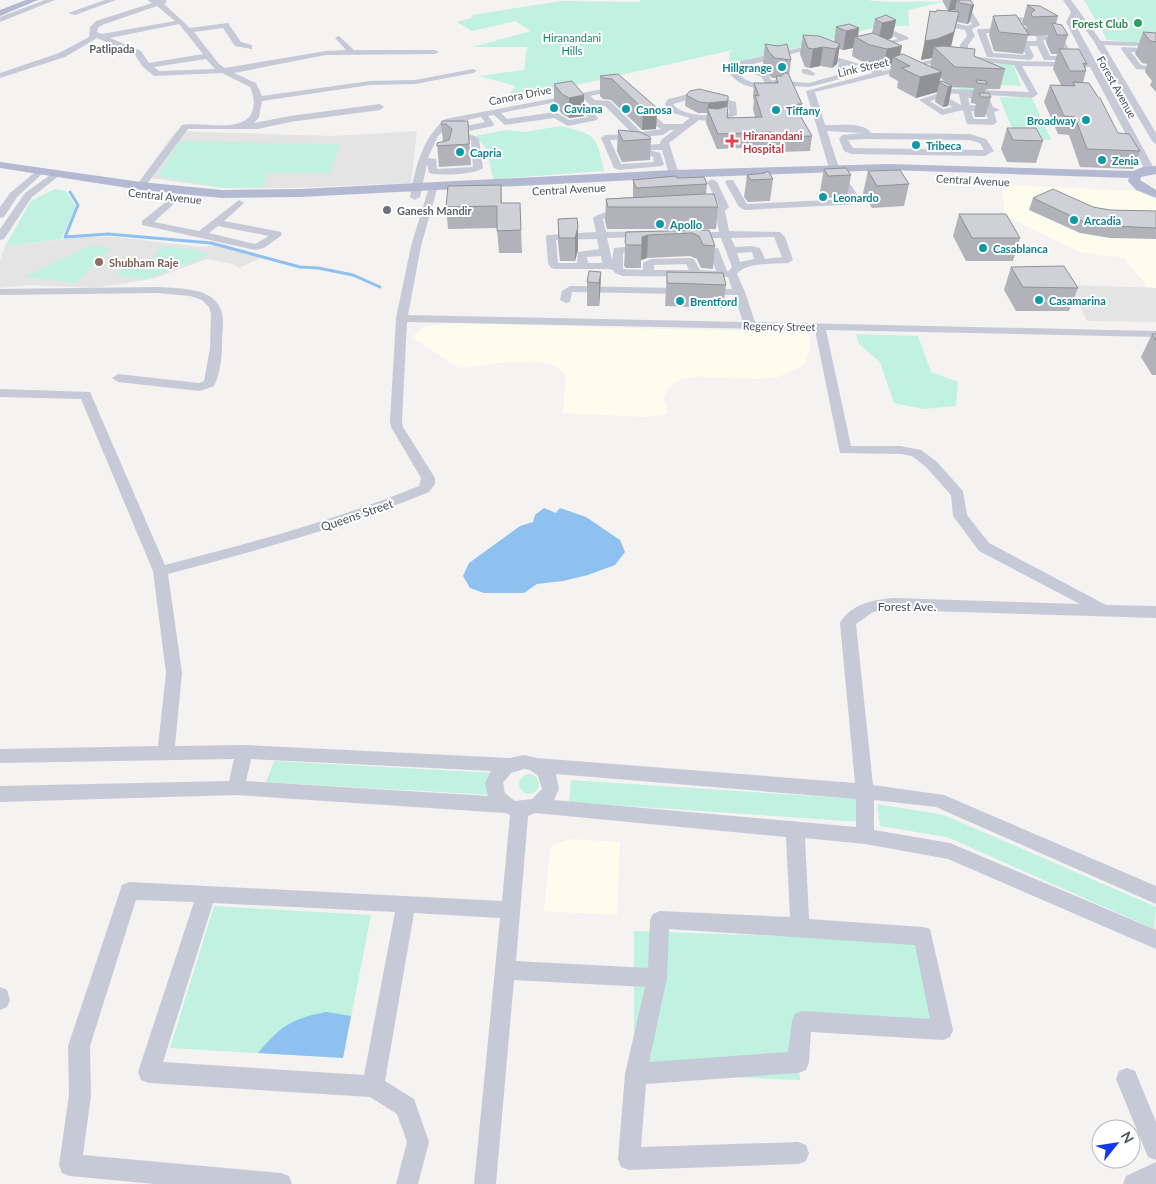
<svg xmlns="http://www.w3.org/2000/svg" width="1156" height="1184" font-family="Lato,sans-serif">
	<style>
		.commercial { fill: #fdfdee }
		.education { fill: #e5e4e4 }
		.green { fill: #c1f1e1 }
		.water { fill: #8ec1ef }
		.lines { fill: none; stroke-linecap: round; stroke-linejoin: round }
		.stream { stroke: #8ec1ef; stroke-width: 3 }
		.minor { fill: #c6cad7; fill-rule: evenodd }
		.major { fill: #b2b9d1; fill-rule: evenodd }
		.wall { fill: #b2b3ba; fill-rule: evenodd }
		.shaded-wall { fill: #919297 }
		.building { fill: #cfd0d8; stroke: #919297 }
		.leisure-dot { fill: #2e9e5b; stroke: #fff; stroke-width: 2 }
		.culture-dot { fill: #0f9aa8; stroke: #fff; stroke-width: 2 }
		.health-dot { fill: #e0444e; stroke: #fff; stroke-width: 2 }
		.worship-dot { fill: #6b7280; stroke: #fff; stroke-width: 2 }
		.education-dot { fill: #8d6e63; stroke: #fff; stroke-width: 2 }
		.labels { text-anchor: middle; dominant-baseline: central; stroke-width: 4; stroke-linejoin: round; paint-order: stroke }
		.far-leisure-label { font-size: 11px; font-weight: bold; fill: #27864d; stroke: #fff; text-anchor: end }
		.far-park-label { font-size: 11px; fill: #15866c; stroke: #fff }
		.far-neighbourhood-label { font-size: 11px; font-weight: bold; fill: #5e6067; stroke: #fff }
		.far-culture-label { font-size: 11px; font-weight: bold; fill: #0d838f; stroke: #fff; text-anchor: start }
		.far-street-label { font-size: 11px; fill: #494f61; stroke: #fff }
		.far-health-label { font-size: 11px; font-weight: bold; fill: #be3a42; stroke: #fff; text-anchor: start }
		.far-worship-label { font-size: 11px; font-weight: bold; fill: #5b616d; stroke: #fff; text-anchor: start }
		.far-education-label { font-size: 11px; font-weight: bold; fill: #785e54; stroke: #fff; text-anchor: start }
		.street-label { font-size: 12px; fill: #494f61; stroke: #fff }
	</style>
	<rect width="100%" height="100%" fill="#f4f3f2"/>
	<path class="commercial" d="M1002 185 1141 191 1156 198V288L1148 287 1124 258 1079 252 1005 216Z
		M448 323 809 333 810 349 804 365 778 377 759 379 694 377 680 380 669 388 664 398 668 412 662 415 645 417 563 413 566 376 561 370 551 364 538 362 498 363 459 368 412 337 424 327Z
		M570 839 620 842 617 915 544 911 550 850 555 844Z"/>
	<path class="education" d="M176 131 332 136 417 131 411 183 292 188H223L142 177Z
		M80 237H117L201 247 224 244 261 258 239 268 232 264 207 259 152 279 94 288 28 285 0 288V260L5 246Z
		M1073 285 1156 288V322L1087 321 1073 293H1077Z"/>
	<path class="green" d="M641 0H867C892 4 917 0 942 2L908 10 909 26H879L815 44 748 59 730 65 729 53 733 50 505 101 515 86 479 76 524 70 527 47H473L531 31 515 21 472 31 457 22 471 18 472 15 561 1 639 2Z
		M1084 0H1156V44L1107 40Z
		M970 63 1013 64 1021 86 988 84V92C966 90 947 90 928 78L956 82 975 71 963 66Z
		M999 97 1032 98 1051 140 1017 139Z
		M561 126C597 135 596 135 604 171L493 179 486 148 475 136 505 130 524 132Z
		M180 141 340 144 330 173H267L262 188H223L157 176Z
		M55 189 66 191 76 207 61 239 5 246 31 201Z
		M90 246 111 248 76 283 24 277Z
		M164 246 197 250 208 254 205 257 146 279 116 275 127 264 145 266Z
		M856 334 918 336 931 372 958 382 956 406 923 409 894 403 880 362 859 344Z
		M274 761 495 773 492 795 266 782Z
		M519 784a10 10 0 1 1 20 0a10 10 0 1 1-20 0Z
		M571 780 858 799 861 822 569 802Z
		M877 804 944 815 1156 907 1154 929 947 837 880 826Z
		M214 906 371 915 343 1058 170 1048Z
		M634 931 916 941 934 1035 795 1030 800 1080 634 1073Z"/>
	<path class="water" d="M544 508 556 513 560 508 586 517 620 540 625 552 615 565 588 575 563 581 537 584 524 593H484L470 588 463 576 469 563 520 526 533 522 535 515Z
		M326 1012 351 1016 343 1058 258 1053C281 1026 291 1019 326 1012Z"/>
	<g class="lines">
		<path class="stream" d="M70 192 78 205 65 237 108 234 211 243 300 267 318 268 353 275 380 287"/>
		<path class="minor" d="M45 0H55L0 22V17Z
			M105 0H116L75 15 68 13Z
			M147 0H166L167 2 164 4 190 28 228 23 241 42 252 45V49L235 46 223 28 194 32 219 64 225 68 326 51 346 50 335 38 339 36 354 50H435L439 52 435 54 326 55 234 73 256 83 262 96 370 81 415 80 473 69 477 71 473 73 415 84 370 85 262 101 259 117 254 123 290 116 380 104 384 107 380 110 290 122 258 129H188L144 188 141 189 136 186 182 125C202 121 247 135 253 109 255 101 253 94 250 87L222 73 154 76 142 66 135 55 97 38 65 57 0 78V73L59 53 89 37 90 27 96 21 152 3ZM157 6 175 21 102 34 97 32 98 28 102 25ZM179 24 203 54 149 63 141 51 110 38ZM206 59 215 69 159 71 154 67Z
			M1063 0H1071L1101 41 1137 42 1141 44 1137 46 1104 45 1156 133V144L1152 141 1093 40 1076 17 1074 22 1155 170 1153 172H1147L1145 170 1090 67 1022 66 1038 94 1032 98 988 95 993 107 1000 110 994 112 997 122 993 125 967 124 963 110 942 115 919 100 939 93 961 105 959 94 944 93 929 86 928 84 932 82 949 89 1029 92 1014 65 961 60 934 63 815 92 825 125C838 126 863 121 871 133L970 134 986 139 994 151 985 156 851 154 844 151 839 139 842 135 862 133 827 131 839 168 834 171 829 168 806 91 873 73 846 65 844 78 809 87 777 85 779 87 775 89C749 88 740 88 723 66L730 64C742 79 747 83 766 84 764 82 763 79 761 77 754 72 746 75 738 66L741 61 799 48H811L822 49 836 57 883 71 934 59 959 56 960 45 967 36 965 30 949 27 942 15 955 10 973 13 980 25 972 29 975 36 968 45V56L1017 61 1087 63 1066 22 1071 12ZM955 14 967 17 972 24 967 26 955 23 950 16ZM799 52 817 53 839 63 836 70 837 75 809 83 771 80 768 74 751 69 746 66ZM968 98 982 99 984 106 970 105ZM938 99 953 107 943 109 930 101ZM971 111 985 112 988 119H974ZM868 139 969 140 980 143 984 150 853 148 848 140Z
			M1019 17 1046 22 1047 24 1043 26 1019 21 1016 24 1047 34V36L1063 38 1074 58 1073 60H1044L1037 46H1029L1034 56 1031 60 987 57 977 31 978 29 1014 28 1015 30 1011 32 986 33 993 53 1026 55 1020 43 1024 41H1036L1037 37 1009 27 1008 25 1013 18ZM1043 40 1057 42 1065 56H1050Z
			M887 28 908 37 909 39 876 48V44L898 39 886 32 875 34 871 32Z
			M1122 47 1156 49V53L1131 52 1141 65 1156 67V71L1136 69 1121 49Z
			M802 69H808L816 74 812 76 802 73Z
			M614 87 624 90 620 92 614 91 590 96 595 100 610 101 641 132 661 129 654 125 638 110V106H644L664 124H682L690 118 670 112 665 104 668 99 698 92 736 102 737 115 717 122 699 120 669 143 679 174 674 177 669 174 662 150H650L660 153 664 164 662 166 619 170 614 168 601 138 605 135 633 134 605 106 590 105 582 97H580L598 118 597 120 568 126 554 118 505 125 494 115 488 116 494 124 493 126 464 132 454 126V122L451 123 438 136 428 158 436 159 437 169 473 167 471 140 450 139 446 136C453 131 473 132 479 139L483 168C475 175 439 176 429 173L427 164 420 197 415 200 410 197C415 168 422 139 445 119ZM698 97 729 105V113C715 117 682 117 673 104ZM572 99 588 117 569 120 555 112 507 119 501 113ZM481 117 485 122 466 126 458 122ZM670 130H674L661 140 660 144 645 145 641 137 663 135ZM630 139 633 140 642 154 653 157 654 162 621 164 610 140Z
			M40 168 43 169V173L17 197 4 217 0 218V207L10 193Z
			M57 170 62 173 60 175 32 197 4 239 0 240V229L25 193Z
			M842 175 845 176 862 202 860 204 745 210 739 207 725 182 727 180H733L747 204 850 199 837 178Z
			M712 179 717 182 729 207 725 211 729 231 780 232 785 237 793 260 788 263C774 264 746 262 737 274L745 292 755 322 1156 331V337L826 330 851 446H900L921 450 936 461 963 491 967 515 989 543 1106 605 1156 606V618L893 610 873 612 856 624 873 785 944 795 1156 886V904L936 807 874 800V830L950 843 1156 930V949L948 859 865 844 805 838 809 919 923 927 930 929 953 1030 950 1037 943 1040 811 1032 809 1062 806 1070 798 1073 646 1084 641 1147 798 1142 806 1145 809 1153 806 1161 798 1164 629 1170 621 1167 618 1159 625 1074 645 987 514 980 496 1184H474L500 918 414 913 385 1081 414 1099 429 1142 418 1184H396L407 1142 397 1114 370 1097 149 1083 141 1080 138 1072 194 902 136 900 90 1046 91 1095 83 1155 281 1173 289 1176 292 1184H155L70 1176 62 1173 59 1165 69 1095 68 1046 122 885 129 882 502 901 510 815 505 813 236 795 0 802V786L229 781 234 759 0 763V749L158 746 166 673 153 571 81 399 0 397V389L90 392 165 565C251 543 336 520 419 486L421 478 391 427 390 421 396 318 411 246 430 184H436L438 186 421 246 408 315 743 322 734 295 572 292 570 302 566 303 560 300 562 291 570 286 732 289 728 277 623 276 615 273 613 270 608 269H555L551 268 548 263 546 237 547 235 596 232 593 218C600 211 622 209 630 215L629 217 603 219 606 232 644 231 649 234 644 237 607 238 612 260 614 248 644 245 649 248 644 251 623 253V269L643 270V263L651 259 690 258 694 259 700 270 716 271 710 253 693 250 692 248 693 246 718 248 727 271H729L732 267 721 238H692L687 235 692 232H719L716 216 698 214 693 211 698 208 715 210 719 206 707 182ZM774 237 782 257 765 259 760 248 752 246 735 247 731 238ZM597 239 599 249 578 252 577 263H558L556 240ZM752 252 754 259 740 262 737 253ZM601 256 602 263H588L587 257ZM686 264 689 270H654V265ZM407 322 815 330 840 453 900 454 912 456 926 467 951 495 953 516 979 551 1080 604 893 598C873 600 851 604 840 623L855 783 537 758 524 755 510 758 244 745 175 746 182 673 168 574C256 551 344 527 429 492L435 484V478L403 427 402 421ZM251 759 491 771 485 783 488 796 246 781ZM524 769 530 770 538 776 542 789 532 799 515 801 505 793 503 783 511 773ZM556 774 856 799V827L554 800 559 789ZM535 813 786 837 790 917 660 911 653 914 650 920 648 968 516 961 528 816ZM213 903 395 912 364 1075 163 1062ZM669 929 915 945 930 1019 802 1011 795 1014 792 1021 788 1052 649 1062 667 978Z
			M176 194 181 197 179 199 154 222 199 231 239 200 244 203 242 205 224 221 277 231 281 232 282 235 264 248 255 250 142 225V221ZM218 226 269 236 255 244 209 233Z
			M158 287C179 289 215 286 222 313 224 322 222 334 222 344 222 356 220 375 214 386L200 391 118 382 112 378 118 374 199 383 204 381 210 348 211 314 209 307 202 300 190 296 158 293 0 295V289Z
			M0 987 7 990 10 1000 7 1007 0 1010Z
			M1127 1068 1135 1071 1156 1122V1160L1148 1157 1116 1079 1119 1071Z
			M1156 1162V1184H1123L1126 1176Z"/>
		<path class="major" d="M26 0H38L0 16V10Z
			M0 162 141 182 222 190 300 189 674 170 888 164 1133 171 1143 167 1156 166V174L1141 177 1140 180 1156 190V198L1136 190 1128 181 1129 178 888 170 674 178 300 197 222 198 141 190 0 168Z"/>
	</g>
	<path class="wall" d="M942 0H969L974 5 969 23 967 24 957 22 951 46 1005 69 1000 89H986L984 93 991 97 985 117H975L974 113 976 104 971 103V100L974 88 952 87 948 106 943 107 935 102 939 82H945L940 77 937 92 916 98 897 88 898 81 889 76 891 67 883 69 866 64 852 56 853 48 843 50 839 49 837 64 832 68 820 66 810 68 805 67 800 54 803 35 834 42 836 27 849 24 858 36 872 33 875 19 896 20 892 38 888 40 902 46 900 55 930 67 932 58 921 60 930 11H954L955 10 948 11Z
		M1027 5 1058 16 1056 24 1068 35 1063 49 1087 64 1085 69 1086 71 1083 83 1118 133 1140 151 1133 169 1080 167 1069 135 1058 134 1044 102 1050 85H1061L1053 69 1057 54H1051L1046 42 1048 35 1028 36 1023 54 994 51 989 35 993 16 1022 24ZM1022 24 1027 27 1026 30Z
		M1143 32 1156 33V92L1150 85 1152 81 1145 72 1147 64 1142 63 1135 54Z
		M765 44 791 60 789 76 802 104 800 115 812 136 810 151 778 152 777 150H771L769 147 717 149 706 123 707 113H698L685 106 686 95 727 106V118L755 117 753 109 754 101 753 97 754 83H775L776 78H772L766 72 763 63Z
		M618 74 657 108 656 129 642 130 611 100 603 99 600 96V76Z
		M554 84 584 95V116L569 118 562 114 554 104Z
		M468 121 471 165 439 167 437 143 443 142 441 124Z
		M1007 128 1043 141 1036 163 1007 162 1001 149Z
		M618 130 651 139 650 160 622 162 617 151Z
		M824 169 851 175 847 197 824 198 820 191Z
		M868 171 909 184 904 206 872 208 863 193Z
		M747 175 773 179 770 201 748 202 744 197Z
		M677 178 707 184 706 194 718 207 716 229H607L605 221 606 199 633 197V180Z
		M501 185 502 203H520L522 253H499L497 228 448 229 446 207Z
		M1033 198 1110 210 1156 211V239L1110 238 1080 233 1029 210Z
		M959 214 1020 238 1013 261H966L953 236Z
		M577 218 578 250 575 261H560L558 242V219Z
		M709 230 715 246 713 269 701 268 697 259 690 256 647 258 641 260V268H626L624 266 626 232Z
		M1011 267 1078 288 1069 311H1016L1004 290Z
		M601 272 600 295 599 306H587V282Z
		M667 272 726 285 723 308 665 306Z
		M1152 334H1156V375H1152L1141 357Z"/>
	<path class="shaded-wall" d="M951 0H957L955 10 948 11Z
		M971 5H974L969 23 967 24Z
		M959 12 950 51 934 47 932 58 921 60 925 41Z
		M896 20 892 38 878 42 882 23Z
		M859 28 858 38 855 37 853 48 843 50 846 31Z
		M840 44 837 64 832 68 836 49Z
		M902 46 899 60 893 57 891 67 883 69 887 49Z
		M823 47 820 66 810 68 813 49Z
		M942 72 937 92 916 98 920 77Z
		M952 86 948 106 943 107 948 87Z
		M584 95V116L569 118V98Z
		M728 101 727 112 708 110V103Z
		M657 108 656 129 642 130 643 109Z
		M578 227V250L575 261V238Z
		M648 235 647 258 641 260 642 237Z
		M601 272 600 295 599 306V283Z"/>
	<path class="building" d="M958 0H970L974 5H971L960 3Z
		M1027 5 1040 6 1058 16 1032 17 1031 13 1035 10Z
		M937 10 959 12 954 32 937 39 925 41 930 11 936 12Z
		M886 15 896 20 882 23 875 19Z
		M1016 15 1029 35 999 32 993 16Z
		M1052 23 1062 25 1068 35H1057Z
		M849 24 859 28 846 31 836 27Z
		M1143 32 1156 33V42L1150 41Z
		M873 33 902 46 887 49 870 45 855 37Z
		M803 35 819 36 840 44 836 49 823 47 813 49 808 48Z
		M765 44 779 46 787 44 791 60 775 58 769 52Z
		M943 46 975 49 974 56 1005 69 955 67 934 47Z
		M1059 49H1079L1087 64 1083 63 1086 71H1070Z
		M903 54 942 72 920 77 901 68 910 66 893 57Z
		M784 73H788L802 104H798L799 108H796L812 136 780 137 779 135H773L771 132 718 134 707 108 718 109 728 106 727 118 762 117 755 95 759 96 754 83H778L776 76H782Z
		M618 74 657 108 643 109 612 79 603 78 600 76Z
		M976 80 986 81 987 84 977 83Z
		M572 81 584 95 569 98 562 94 554 84Z
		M942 81 952 86 948 87 939 82Z
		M1073 82 1089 83 1098 97 1100 98 1118 133 1129 134 1140 151 1087 149 1075 117 1064 116 1050 85 1075 86Z
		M699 89 728 96V101L708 103 699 102 686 95 690 91Z
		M979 93H989L991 97H981Z
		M442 121H468L469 144 437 146V143L449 140 452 129 446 124H441Z
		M1007 128H1036L1043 141 1013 140Z
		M618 130 640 132 650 137 651 139 623 141Z
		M846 168 851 175 828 176 824 169Z
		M900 170 909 184 877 186 868 171Z
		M768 171 773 179 751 180 747 175 764 173Z
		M676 176 677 178 704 177 707 184 636 188 633 180Z
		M501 185V203H520L521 230 497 231V206L446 207 448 186Z
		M1053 189 1093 207 1110 210 1156 211V228L1114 226 1084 222 1033 198Z
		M705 194H714L718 207H608L606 199Z
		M959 214H1006L1020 238H972Z
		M577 218 578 227 575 238H559L558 219Z
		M709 230 715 246 703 245 699 236 692 233 648 235 642 237V245H627L625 243 626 232Z
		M1064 266 1078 288 1023 287 1011 267Z
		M589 271 601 272 599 283 587 282Z
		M667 272 723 273 726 285 667 283Z
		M1152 334H1156V341Z"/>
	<circle class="leisure-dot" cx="1138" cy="23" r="5"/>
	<g class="culture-dot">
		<circle cx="782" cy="67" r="5"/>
		<circle cx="554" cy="108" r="5"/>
		<circle cx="626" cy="109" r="5"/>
		<circle cx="776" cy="110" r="5"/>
		<circle cx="1086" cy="120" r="5"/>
		<circle cx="916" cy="145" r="5"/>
		<circle cx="460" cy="152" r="5"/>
		<circle cx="1102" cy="160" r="5"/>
		<circle cx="823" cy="197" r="5"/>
		<circle cx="1074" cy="220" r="5"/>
		<circle cx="660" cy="224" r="5"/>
		<circle cx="983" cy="248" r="5"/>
		<circle cx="1039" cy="300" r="5"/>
		<circle cx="680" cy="301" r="5"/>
	</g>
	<path class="health-dot" d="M729.5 133.5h5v5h5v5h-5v5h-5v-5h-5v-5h5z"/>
	<circle class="worship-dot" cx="387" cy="210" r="5"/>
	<circle class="education-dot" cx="99" cy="262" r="5"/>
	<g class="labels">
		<g class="far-leisure-label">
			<text x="1128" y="23">Forest Club</text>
		</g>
		<g class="far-park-label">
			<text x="572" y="37">Hiranandani<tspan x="572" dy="13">Hills</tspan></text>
		</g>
		<g class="far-neighbourhood-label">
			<text x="112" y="48">Patlipada</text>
		</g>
		<g class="far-culture-label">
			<text x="772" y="67" text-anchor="end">Hillgrange</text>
			<text x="564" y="108">Caviana</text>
			<text x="636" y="109">Canosa</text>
			<text x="786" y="110">Tiffany</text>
			<text x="1076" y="120" text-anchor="end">Broadway</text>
			<text x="926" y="145">Tribeca</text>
			<text x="470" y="152">Capria</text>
			<text x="1112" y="160">Zenia</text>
			<text x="833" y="197">Leonardo</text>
			<text x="1084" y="220">Arcadia</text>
			<text x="670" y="224">Apollo</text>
			<text x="993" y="248">Casablanca</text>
			<text x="1049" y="300">Casamarina</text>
			<text x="690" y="301">Brentford</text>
		</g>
		<g class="far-street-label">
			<text transform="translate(863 67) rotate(-13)">Link Street</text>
			<text transform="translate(1117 87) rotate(61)">Forest Avenue</text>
			<text transform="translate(520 95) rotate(-11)">Canora Drive</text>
			<text transform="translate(973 180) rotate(3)">Central Avenue</text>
			<text transform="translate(569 189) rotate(-3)">Central Avenue</text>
			<text transform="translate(165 196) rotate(6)">Central Avenue</text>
			<text transform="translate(779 326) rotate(1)">Regency Street</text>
		</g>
		<g class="far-health-label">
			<text x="743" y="135">Hiranandani<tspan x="743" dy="13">Hospital</tspan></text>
		</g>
		<g class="far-worship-label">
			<text x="397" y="210">Ganesh Mandir</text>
		</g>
		<g class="far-education-label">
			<text x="109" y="262">Shubham Raje</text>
		</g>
		<g class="street-label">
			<text transform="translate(357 515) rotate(-19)">Queens Street</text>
			<text x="907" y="606">Forest Ave.</text>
		</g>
	</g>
	<g transform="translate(1116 1144) rotate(60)"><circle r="24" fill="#ffffff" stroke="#b6b9c0"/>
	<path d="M0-4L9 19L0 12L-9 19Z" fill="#163aeb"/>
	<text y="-8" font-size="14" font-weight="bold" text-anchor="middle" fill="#494f61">N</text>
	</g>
</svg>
